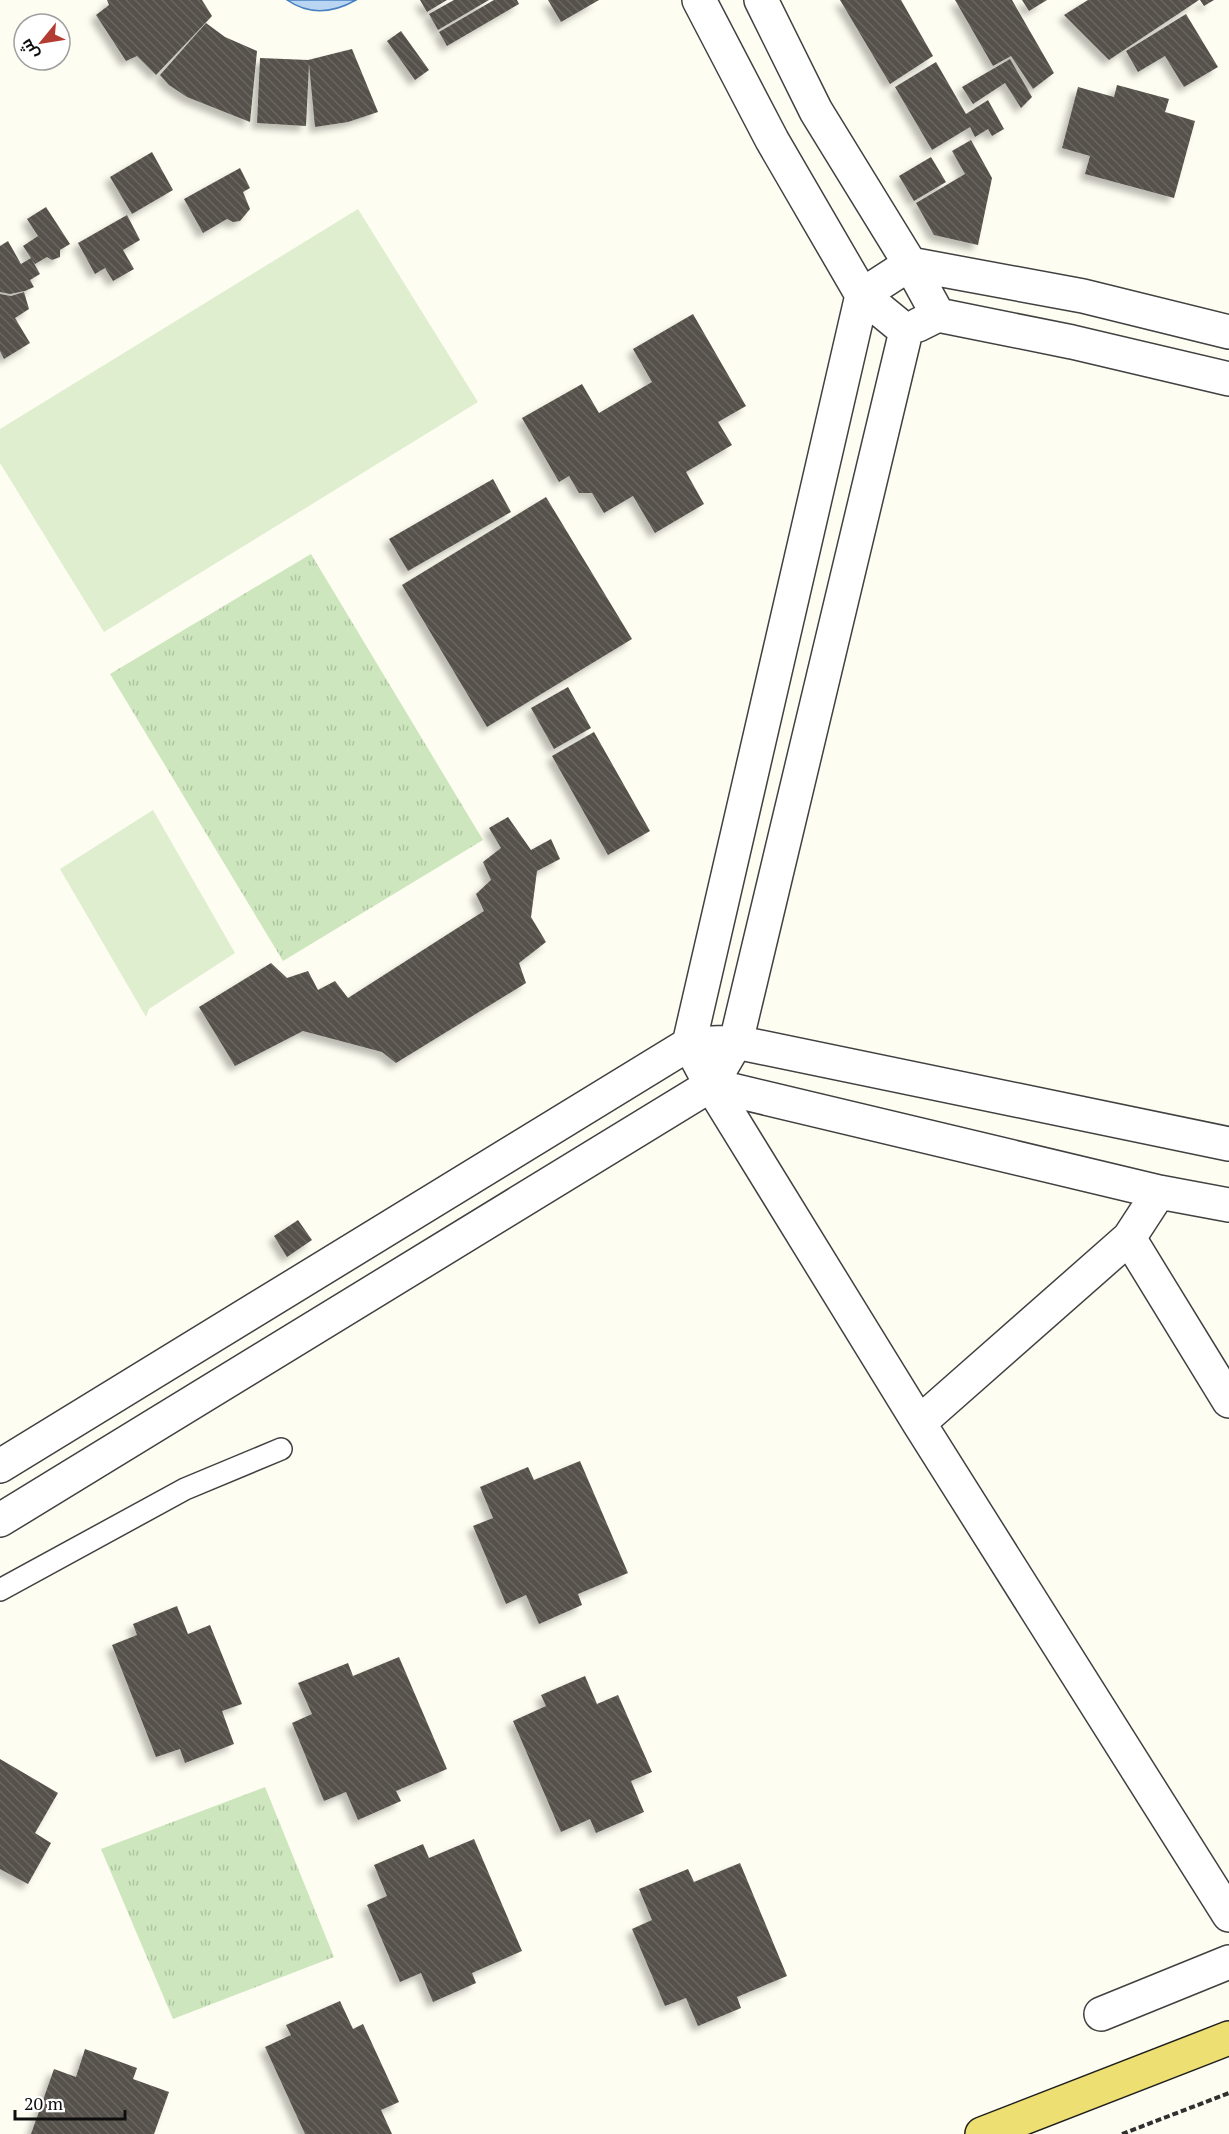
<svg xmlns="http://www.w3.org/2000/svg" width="1229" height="2134" font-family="'PT Serif',Cairo,serif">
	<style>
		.grass { fill: url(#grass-tufts) }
		.pitch { fill: #deeece }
		.water { fill: #bad5f1; stroke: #4780c2; stroke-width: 1.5 }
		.building { fill: url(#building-back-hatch); filter: url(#shadow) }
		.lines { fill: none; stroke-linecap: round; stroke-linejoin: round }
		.lane-casing { stroke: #414141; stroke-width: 24 }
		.street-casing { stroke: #414141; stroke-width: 36 }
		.primary-casing { stroke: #1f1f1f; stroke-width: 36 }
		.path { stroke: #303030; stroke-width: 4; stroke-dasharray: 6 3; stroke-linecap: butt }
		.lane { stroke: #fff; stroke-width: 21 }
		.street { stroke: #fff; stroke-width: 33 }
		.primary { stroke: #eddf72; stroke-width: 33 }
	</style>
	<defs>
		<pattern id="grass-tufts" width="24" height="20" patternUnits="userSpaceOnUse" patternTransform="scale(1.5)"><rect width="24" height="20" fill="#cde6bd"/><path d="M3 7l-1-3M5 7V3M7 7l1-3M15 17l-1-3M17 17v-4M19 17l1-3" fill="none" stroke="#afc4a1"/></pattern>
		<pattern id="building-back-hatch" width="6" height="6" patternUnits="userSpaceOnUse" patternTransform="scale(1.5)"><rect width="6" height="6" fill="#56514c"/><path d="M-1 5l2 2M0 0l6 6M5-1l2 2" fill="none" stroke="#696561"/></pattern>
		<filter id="shadow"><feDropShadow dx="-5.5" dy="5.5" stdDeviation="3" flood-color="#0004"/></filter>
	</defs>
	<rect width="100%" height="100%" fill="#fefdf1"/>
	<path class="grass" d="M311 554 483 840 283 961 110 674Z
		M265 1787 334 1957 173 2019 101 1849Z"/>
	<path class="pitch" d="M358 209 478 402 104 632 0 463V429Z
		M153 810 235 953 149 1009 146 1017 60 869Z"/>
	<path class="water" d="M287 0H356C333 13 310 16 287 0Z"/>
	<path class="building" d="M107 0H202L212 16 156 75 137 56 126 61 96 15 109 5Z
		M420 0H447L427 12Z
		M454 0H489L438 30 429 14Z
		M494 0H517L519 4 447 46 439 32Z
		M548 0H599L561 22Z
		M840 0H901L933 56 890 84Z
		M955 0H1012L1054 73 1033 89 1011 56 993 66Z
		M1022 0H1047L1029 11Z
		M1088 0H1199L1109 60 1064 15Z
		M1200 0H1214L1204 6Z
		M1186 14 1218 67 1184 87 1165 56 1138 72 1126 51Z
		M206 23 225 37 257 51 250 122 187 97 169 85 160 75Z
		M401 31 429 70 415 80 387 41Z
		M352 49 378 112 348 122 315 127 309 64 306 126 257 123 260 58 308 60Z
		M1010 59 1032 97 1021 108 1005 83 973 104 962 87Z
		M936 62 966 114 988 100 1004 129 992 136 988 129 975 137 970 127 932 150 895 87Z
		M1117 85 1169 99 1165 112 1195 121 1174 198 1085 174 1090 156 1062 148 1078 87 1114 97Z
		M971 140 992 178 978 245 934 235 916 203 965 174 952 151Z
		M152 152 173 190 132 214 110 177Z
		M931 157 946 182 914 201 899 176Z
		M240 168 250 188 243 192 250 209 240 221 233 222 227 219 203 233 184 199Z
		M46 207 70 244 60 250V257L52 260 47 257 35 264 23 246 38 236 27 219Z
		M127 215 140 240 123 250 134 269 113 281 105 268 95 274 78 243Z
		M8 241 21 264 31 258 40 274 30 280 34 287 25 291 10 294 0 292V246Z
		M24 292 29 309 15 318 30 343 4 359 0 351V294L11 296Z
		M693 314 746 406 718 422 732 445 686 472 704 504 655 533 633 496 604 513 592 493H579L569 476 559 482 522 418 582 384 599 413 652 382 633 349Z
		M493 479 511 512 408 571 389 539Z
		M546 497 632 639 487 727 402 585Z
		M568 687 591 728 554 749 531 708Z
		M594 732 650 831 608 855 552 756Z
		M508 817 531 850 551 839 560 859 537 871 531 917 546 942 519 963 526 983 396 1063 382 1052 303 1031 235 1066 199 1007 271 963 287 978 308 971 318 990 335 981 348 998 484 911 476 894 491 880 483 862 501 848 489 828Z
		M298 1220 312 1240 287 1257 274 1236Z
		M580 1461 628 1573 578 1594 582 1605 539 1624 526 1595 506 1604 473 1526 493 1518 480 1487 528 1467 534 1480Z
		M177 1606 188 1634 210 1625 242 1704 222 1711 234 1744 185 1763 180 1749 156 1757 112 1645 137 1635 133 1624Z
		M399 1657 447 1769 396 1791 401 1801 358 1820 346 1792 324 1801 292 1723 312 1714 298 1683 348 1663 353 1676Z
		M585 1676 597 1704 618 1695 652 1772 631 1781 644 1812 596 1833 590 1819 561 1832 513 1721 546 1706 541 1695Z
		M0 1759 58 1793 35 1833 51 1843 28 1884 0 1869Z
		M474 1839 522 1951 472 1973 476 1983 433 2002 421 1973 400 1982 367 1905 387 1896 374 1865 423 1844 429 1858Z
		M740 1863 787 1976 737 1997 741 2008 698 2026 686 1998 665 2006 632 1929 652 1920 639 1889 688 1869 694 1882Z
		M340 2001 353 2029 363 2024 399 2102 381 2110 392 2134H305L265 2047 291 2035 286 2025Z
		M85 2049 137 2068 133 2079 169 2092 154 2134H31L54 2069 76 2077Z"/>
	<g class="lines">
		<g class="lane-casing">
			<path id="lane" d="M0 1590 185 1489 281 1449"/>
		</g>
		<g class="street-casing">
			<path id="street" d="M699 0 772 140 862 295 906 331
				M761 0 816 111 910 264 938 315
				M918 325 938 315 1072 342 1229 379
				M1229 332 1083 296 910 264 862 295 689 1044 711 1085 919 1423 1229 1915
				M711 1085 1159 1192 1229 1205
				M1129 1238 1229 1401
				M919 1423 1129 1238 1159 1192
				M0 1466 689 1044 736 1042 1229 1144
				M0 1520 711 1085 736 1042 906 331
				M1101 2014 1229 1962"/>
		</g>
		<g class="primary-casing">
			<path id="primary" d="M982 2134 1229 2038"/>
		</g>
		<path class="path" d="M1122 2134 1229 2093"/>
		<use href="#lane" class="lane"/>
		<use href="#street" class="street"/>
		<use href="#primary" class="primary"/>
	</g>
	<g transform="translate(42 42) rotate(240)"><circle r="28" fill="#ffffff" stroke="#9f9f9f" stroke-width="1.5"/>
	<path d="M0-4.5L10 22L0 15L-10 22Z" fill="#b33d32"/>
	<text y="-9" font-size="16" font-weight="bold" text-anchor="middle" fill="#0e0e0e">ش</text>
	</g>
	<path d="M15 2110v9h110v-9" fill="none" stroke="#0e0e0e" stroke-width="3"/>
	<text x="24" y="2110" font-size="18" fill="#0e0e0e" stroke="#ffffff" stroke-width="4.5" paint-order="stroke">20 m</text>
</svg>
